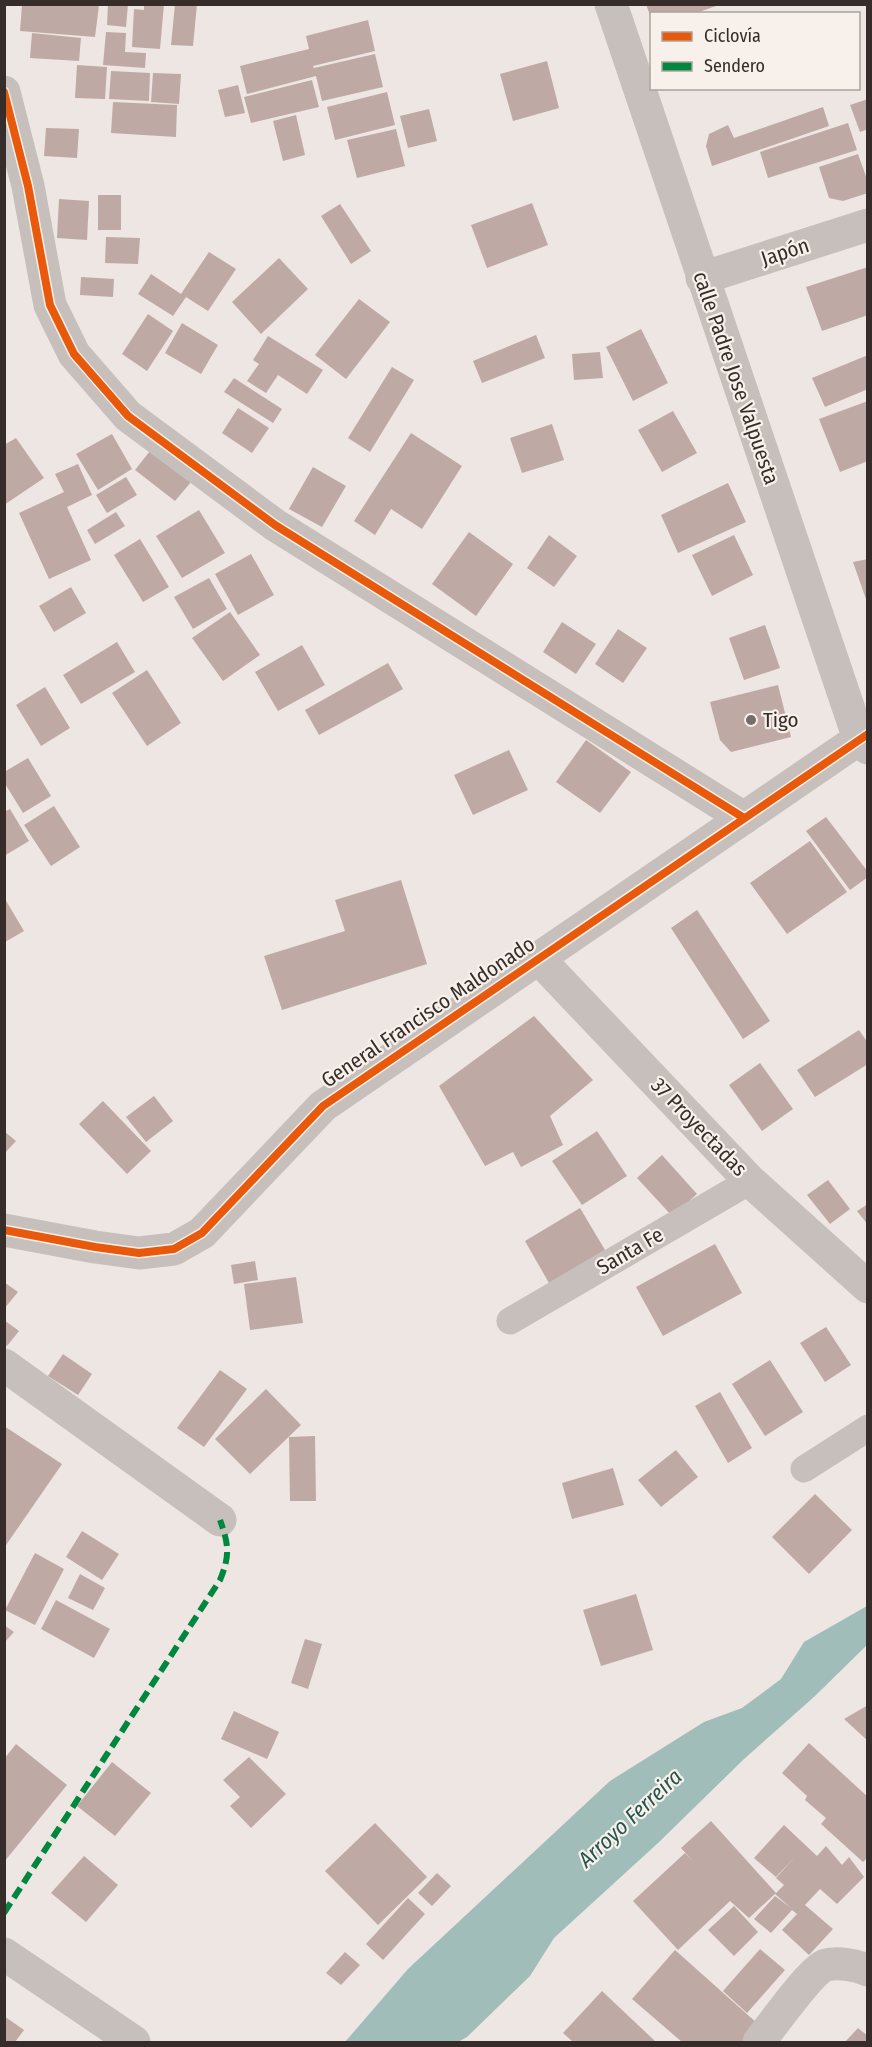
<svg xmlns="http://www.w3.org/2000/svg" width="872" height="2047" font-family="'Fira Sans Condensed',sans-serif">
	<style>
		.water { fill: #a0bdb9 }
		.building { fill: #bfa9a5 }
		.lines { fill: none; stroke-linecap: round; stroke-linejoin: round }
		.service { stroke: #c6bfbb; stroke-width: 27 }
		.minor { stroke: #c6bfbb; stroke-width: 33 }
		.tertiary { stroke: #c6bfbb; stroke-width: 33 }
		.quiet { stroke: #00873e; stroke-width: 6; stroke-dasharray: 12 6; stroke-linecap: butt }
		.cycleway-casing { stroke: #f8f0ea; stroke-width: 11 }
		.cycleway { stroke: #e8590c; stroke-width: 8 }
		.poi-dot { fill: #766d6a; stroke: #f8f0ea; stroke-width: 2 }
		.labels { text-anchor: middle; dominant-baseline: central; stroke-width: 4.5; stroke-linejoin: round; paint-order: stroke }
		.street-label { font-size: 21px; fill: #362c29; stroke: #f8f0ea }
		.poi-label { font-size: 21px; fill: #362c29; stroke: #f8f0ea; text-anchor: start }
		.water-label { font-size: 22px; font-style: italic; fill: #225451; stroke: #f8f0ea }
	</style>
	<rect width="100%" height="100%" fill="#ede6e2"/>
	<path class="water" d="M867 1606V1645L815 1696 743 1760 658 1843 554 1938 530 1976 467 2037 458 2042H345L408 1969 610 1781 704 1722 742 1708 781 1679 804 1642Z"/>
	<path class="building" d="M108 4H128L126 27 107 25Z
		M144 4H164L160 49 132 47 134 9 144 10Z
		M175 4H197L193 46 171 45Z
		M646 4H719V5L693 14H652L651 18Z
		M22 5H99L95 37 20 31Z
		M368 20 375 51 313 66 314 68 375 54 383 87 322 101 316 76 247 94 240 66 309 49 306 36Z
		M106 32 126 33 125 52 146 53 145 68 103 65Z
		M32 33 81 38 79 61 30 58Z
		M547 61 559 108 513 121 500 74Z
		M77 65 107 67 105 99 75 98Z
		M111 71 150 73 149 101 109 99Z
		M153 73 181 74 179 104 151 102Z
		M312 80 319 107 251 123 244 97Z
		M238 85 245 113 225 117 218 90Z
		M387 92 395 125 335 140 327 107Z
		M868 99V129L860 132 850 105Z
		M113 102 177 105 176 137 111 133Z
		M823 107 829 126 712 166 706 146 709 134 728 125 734 138Z
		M429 109 437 141 408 148 400 116Z
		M296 115 305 155 283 161 273 121Z
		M848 123 857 150 768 178 760 152Z
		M46 128 79 129 77 158 44 156Z
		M396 129 405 166 357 178 347 140Z
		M858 154 868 182V193L843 201 829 198 819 167Z
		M98 195H121V230H98Z
		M59 199 89 201 87 240 57 238Z
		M532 203 548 245 487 268 471 225Z
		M340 204 371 251 351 264 321 216Z
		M106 237 140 238 138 264 105 263Z
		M209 252 236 269 208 311 186 297 173 316 138 294 151 274 181 294Z
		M279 258 308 289 261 334 232 302Z
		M868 267V315L822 331 806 287Z
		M81 277 114 279 113 297 80 295Z
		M359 299 390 322 346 379 315 355Z
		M148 314 173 331 147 371 122 354Z
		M182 323 218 345 201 374 165 353Z
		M641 329 668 383 633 401 606 347Z
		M536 335 545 358 482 383 473 361Z
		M268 336 323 370 307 394 278 375 266 393 247 381 259 364 253 360Z
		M600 352 603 378 574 380 572 354Z
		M868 355V389L825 407 812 378Z
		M392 367 414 380 370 452 348 438Z
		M234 378 282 409 273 423 224 392Z
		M868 401V461L840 472 819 419Z
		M238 408 269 428 252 453 222 433Z
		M673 411 697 453 662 472 638 430Z
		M552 424 564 460 522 473 510 438Z
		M411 433 462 466 422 529 391 509 375 535 354 521Z
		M112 434 132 469 98 490 76 454Z
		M16 438 44 478 4 505V445Z
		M150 451 191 482 175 501 135 470Z
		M78 464 92 495 67 507 91 560 49 579 19 513 64 492 55 474Z
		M313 467 346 486 322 527 289 509Z
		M126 477 137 495 107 513 96 495Z
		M728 483 746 522 678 553 661 515Z
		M199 510 225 553 182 578 156 536Z
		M116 512 125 526 95 544 87 530Z
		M469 532 513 564 476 616 432 584Z
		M549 535 577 556 554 587 527 568Z
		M734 535 753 575 712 596 692 555Z
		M140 539 169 587 143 602 114 555Z
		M251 554 274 595 238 615 215 574Z
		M868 559V602H867L853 562Z
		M209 578 227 609 193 629 174 597Z
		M71 587 86 613 54 632 39 606Z
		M230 612 260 655 223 681 192 638Z
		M562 622 596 644 576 674 543 652Z
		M765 625 780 668 744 680 729 638Z
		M618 629 647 648 623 683 595 664Z
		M117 642 135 672 81 704 63 675Z
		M302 645 325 685 278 711 255 672Z
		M388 663 403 689 319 735 305 710Z
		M147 670 181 723 147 746 112 693Z
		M778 685 791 737 731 752 720 740 710 702Z
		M45 687 70 728 41 746 16 705Z
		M586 740 631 772 600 813 556 782Z
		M509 750 528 790 473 815 454 775Z
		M28 758 51 796 23 813 4 782V772Z
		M54 806 80 847 51 866 24 825Z
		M10 809 29 841 4 856V812Z
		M826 817 868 872V877L850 890 806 831Z
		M810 841 847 892 787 934 750 883Z
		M401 880 427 964 282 1010 264 956 345 931 335 900Z
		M5 899 24 931 5 942Z
		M697 910 770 1021 743 1039 671 928Z
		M534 1016 593 1080 550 1116 563 1145 521 1167 513 1152 485 1166 439 1086Z
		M859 1030 868 1043V1064L815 1097 797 1070Z
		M760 1063 793 1109 762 1131 729 1085Z
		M154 1096 173 1121 146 1142 126 1117Z
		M103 1101 151 1151 127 1174 79 1124Z
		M4 1131 16 1141 4 1154Z
		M597 1131 627 1176 582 1205 552 1161Z
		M662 1155 697 1194 672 1216 637 1178Z
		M828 1180 850 1209 830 1224 807 1195Z
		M868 1204V1225L857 1211Z
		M580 1208 605 1250 549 1283 525 1241Z
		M715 1244 742 1293 663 1336 636 1287Z
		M255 1261 258 1280 234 1284 231 1265Z
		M296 1277 303 1323 250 1330 244 1284Z
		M4 1282 18 1292 4 1309Z
		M4 1320 19 1331 7 1346 4 1344Z
		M826 1327 851 1365 825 1382 800 1343Z
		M63 1354 92 1374 78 1395 48 1376Z
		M770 1360 803 1412 765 1436 732 1384Z
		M220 1370 247 1389 204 1447 177 1428Z
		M266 1389 301 1425 250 1474 215 1439Z
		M720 1392 752 1448 728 1463 695 1406Z
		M4 1426 62 1464 4 1548Z
		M315 1436 316 1501H290L289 1437Z
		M676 1450 698 1477 661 1507 638 1480Z
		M613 1468 624 1505 572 1519 562 1483Z
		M815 1494 852 1530 809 1574 772 1537Z
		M82 1531 119 1554 102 1580 66 1557Z
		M35 1553 64 1569 35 1625 5 1610Z
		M80 1574 105 1588 93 1610 68 1598Z
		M636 1594 653 1650 601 1666 583 1610Z
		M56 1600 110 1629 94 1658 41 1629Z
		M4 1625 14 1632 4 1643Z
		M305 1639 322 1644 308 1689 291 1683Z
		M868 1705V1741L844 1719Z
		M234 1711 279 1732 267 1759 221 1739Z
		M809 1743 868 1797V1857L863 1862 821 1824 826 1818 805 1800 807 1796 782 1773Z
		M16 1744 67 1785 4 1862V1759Z
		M249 1757 286 1794 251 1828 230 1806 240 1797 223 1780Z
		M112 1762 151 1793 115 1836 77 1806Z
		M711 1821 776 1893 749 1918 730 1901 678 1950 633 1901 685 1853 694 1862 681 1848Z
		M375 1823 427 1877 378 1925 325 1871Z
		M784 1825 817 1856 826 1846 842 1865 849 1857 864 1877 837 1904 820 1889 805 1905 833 1929 809 1955 782 1930 797 1914 792 1910 771 1933 754 1919 775 1896 791 1908 775 1894 784 1885 776 1878 795 1857 776 1877 754 1858Z
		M84 1856 118 1885 86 1922 51 1893Z
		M437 1873 451 1886 432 1906 418 1893Z
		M408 1898 425 1914 383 1960 366 1944Z
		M734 1906 758 1932 734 1956 708 1930Z
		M760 1949 785 1970 747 2013 723 1991Z
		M675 1950 758 2024 742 2042H682L632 1999Z
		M345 1952 360 1965 341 1985 326 1973Z
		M602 1991 656 2042H573L563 2033Z
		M4 2016 24 2030 15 2042H4Z
		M858 2028 868 2036V2042H845Z"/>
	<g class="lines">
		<path class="service" d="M510 1321 750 1181
			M804 1469 868 1428"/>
		<path class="minor" d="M4 92 28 186 50 305 74 354 128 416 275 525 744 818
			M702 278 868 225
			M539 959 750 1181 868 1287
			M4 1365 220 1520
			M4 1954 134 2042
			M759 2042C771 2027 811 1970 826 1965 838 1962 856 1965 868 1970"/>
		<path class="tertiary" d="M611 4 859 739 868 748
			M4 1230 95 1247 139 1253 174 1249 202 1233 323 1106 859 739"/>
		<path class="quiet" d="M4 1913 220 1580C230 1556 229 1545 220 1520"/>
		<g class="cycleway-casing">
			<path id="cycleway" d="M4 92 28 186 50 305 74 354 128 416 275 525 744 818
				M4 1230 95 1247 139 1253 174 1249 202 1233 323 1106 868 734"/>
		</g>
		<use href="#cycleway" class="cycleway"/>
	</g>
	<circle class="poi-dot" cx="751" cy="720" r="6"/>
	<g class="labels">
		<g class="street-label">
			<text transform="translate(785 252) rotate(-18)">Japón</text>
			<text transform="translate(736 378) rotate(71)">calle Padre Jose Valpuesta</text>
			<text transform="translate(428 1012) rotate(-34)">General Francisco Maldonado</text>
			<text transform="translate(699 1127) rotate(46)">37 Proyectadas</text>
			<text transform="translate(630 1251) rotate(-30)">Santa Fe</text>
		</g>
		<g class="poi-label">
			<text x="763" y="720">Tigo</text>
		</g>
		<g class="water-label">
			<text transform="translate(630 1818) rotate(-43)">Arroyo Ferreira</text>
		</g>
	</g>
	<rect width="872" height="2047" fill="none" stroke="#362c29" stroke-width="12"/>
	<rect x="650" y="12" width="210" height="78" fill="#f8f0ea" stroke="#aaa29d" stroke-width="1.5"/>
	<rect x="662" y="32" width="30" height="9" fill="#e8590c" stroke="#aaa29d" stroke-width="1.5"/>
	<text x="704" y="42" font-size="18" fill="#362c29">Ciclovía</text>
	<rect x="662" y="62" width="30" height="9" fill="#00873e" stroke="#aaa29d" stroke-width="1.5"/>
	<text x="704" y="72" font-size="18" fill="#362c29">Sendero</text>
</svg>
